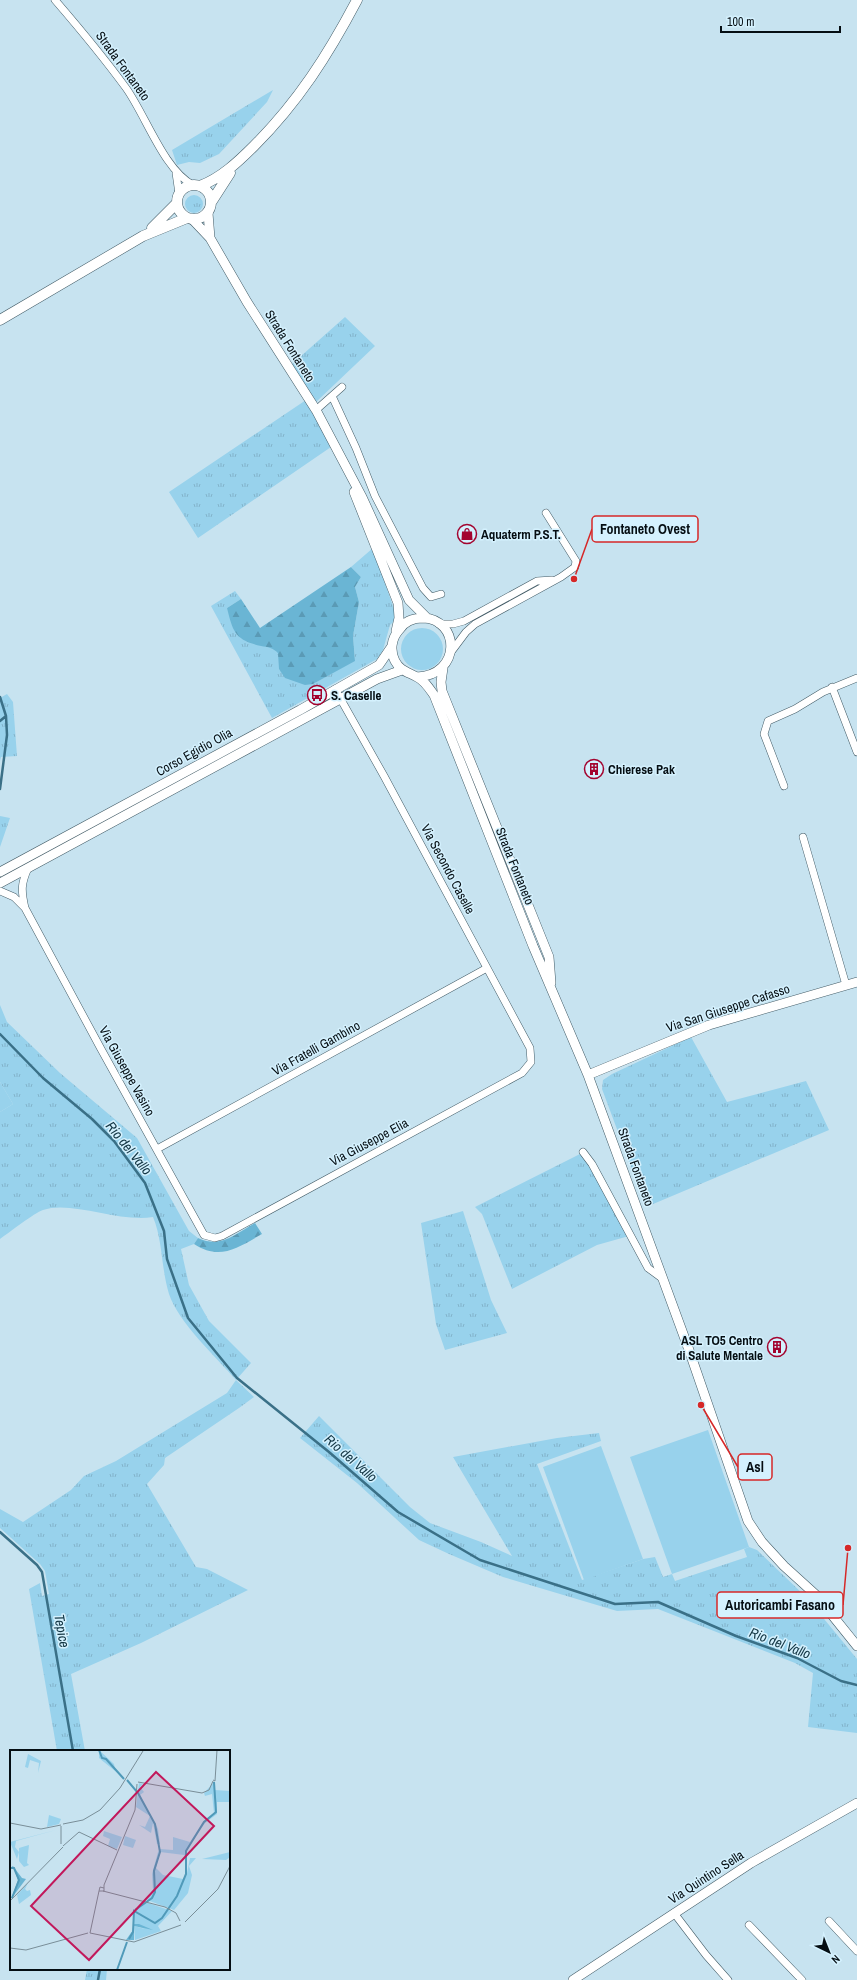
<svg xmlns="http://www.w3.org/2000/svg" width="857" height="1980" font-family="'Archivo Narrow',sans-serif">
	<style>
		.grass { fill: url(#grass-tufts) }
		.forest { fill: url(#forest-firs) }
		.garden { fill: #98d2ec }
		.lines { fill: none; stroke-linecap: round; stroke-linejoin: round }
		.stream { stroke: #3a7087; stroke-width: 2.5 }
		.minor-casing { stroke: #435c67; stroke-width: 8 }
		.tertiary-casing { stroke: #435c67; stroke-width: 10 }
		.secondary-casing { stroke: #435c67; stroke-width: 11 }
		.minor { stroke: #fff; stroke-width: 7 }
		.tertiary { stroke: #fff; stroke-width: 9 }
		.secondary { stroke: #fff; stroke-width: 10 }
		.labels { text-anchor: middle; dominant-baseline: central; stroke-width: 3; stroke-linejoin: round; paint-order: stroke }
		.street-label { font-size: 13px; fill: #050e13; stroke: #d4f1fe }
		.poi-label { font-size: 13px; font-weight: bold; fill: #050e13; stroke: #d4f1fe; text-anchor: start }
		.water-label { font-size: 14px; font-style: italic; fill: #133644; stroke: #d4f1fe }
		.inset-river { fill: none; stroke: #509ab9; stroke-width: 2 }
		.inset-road { fill: none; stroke: #798e98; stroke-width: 1 }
		.view { fill: #c2185b; fill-opacity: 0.15; stroke: #c2185b; stroke-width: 2 }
		.inset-edge { fill: none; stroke: #050e13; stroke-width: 2 }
		.leader { fill: none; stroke: #d62828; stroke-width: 1.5 }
		.callout-dot { fill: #d62828; stroke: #d4f1fe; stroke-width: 1.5 }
		.callout { fill: #d4f1fe; stroke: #d62828; stroke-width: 1.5 }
		.callout-label { font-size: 14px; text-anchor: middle; font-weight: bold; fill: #050e13 }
	</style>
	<defs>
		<pattern id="grass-tufts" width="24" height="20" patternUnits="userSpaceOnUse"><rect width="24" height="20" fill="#98d2ec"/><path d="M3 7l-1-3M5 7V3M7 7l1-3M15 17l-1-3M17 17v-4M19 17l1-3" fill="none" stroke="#82b3ca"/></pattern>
		<pattern id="forest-firs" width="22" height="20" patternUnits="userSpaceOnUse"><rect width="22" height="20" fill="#6ab5d4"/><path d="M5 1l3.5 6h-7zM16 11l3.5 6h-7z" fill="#5a9ab5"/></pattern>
	</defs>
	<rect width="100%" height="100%" fill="#c7e3f0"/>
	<path class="grass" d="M273 90 267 102 219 154 200 163 189 162 177 165 172 150Z
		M185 204a9 9 0 1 1 18 0a9 9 0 1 1-18 0Z
		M345 317 375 346 315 403 292 364Z
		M306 400 331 447 198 538 169 492Z
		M373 548 395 612V620L390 625 383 650 377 659 272 718 211 606 235 591 241 599 227 608 279 653V669L313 684 355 660 353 636 359 602 355 587 361 577 351 567Z
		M7 694 13 702 17 756 1 757 0 761V698Z
		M0 816 10 818 0 847Z
		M0 1005 7 1022 60 1073 137 1138 189 1231 198 1238 194 1244 181 1249 189 1285 209 1321 251 1363 236 1380 254 1397 239 1408 165 1458 164 1465 147 1484 196 1567 207 1569 248 1590 141 1643 71 1674 85 1751H57L29 1589 40 1583 42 1596 49 1594 45 1571 40 1564 0 1528V1509L23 1522 71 1490 84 1476 116 1461 227 1393 236 1380C216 1357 178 1322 169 1294 161 1268 163 1241 153 1217 120 1223 71 1200 43 1210 34 1213 10 1232 0 1239V1112L13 1104 0 1082Z
		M691 1037 727 1102 806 1081 829 1130 646 1207 602 1089 603 1080 612 1074Z
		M580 1154 586 1159 629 1236 597 1245 512 1289 482 1214 475 1207Z
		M463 1211 491 1300 507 1333 445 1350 436 1324 421 1223Z
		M319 1416 410 1507 430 1523 481 1542 512 1556 453 1457 557 1438 599 1433 601 1441 537 1464 582 1580 643 1559 655 1557 663 1577 672 1574 675 1581 747 1557 744 1549 749 1547 757 1550 806 1597 857 1659V1733L808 1727 813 1673 795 1663 658 1609 617 1611 503 1577 449 1554 419 1540 357 1483 300 1438Z
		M87 1969H107L106 1980H85Z"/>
	<path class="forest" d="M351 567 361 577 355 587 359 602 353 636 355 661 313 684 305 685 285 678 279 669 278 653C273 648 268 647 261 646 235 640 233 632 227 608L241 599 260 628Z
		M255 1223 262 1234C237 1248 220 1261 194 1244L198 1238C221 1249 235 1234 255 1223Z"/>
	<path class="garden" d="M401 649a21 21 0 1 1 42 0a21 21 0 1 1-42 0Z
		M0 1082 13 1104 0 1112Z
		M708 1430 749 1547 672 1574 630 1457Z
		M601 1446 643 1559 584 1580 543 1467Z"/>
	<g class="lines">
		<path class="stream" d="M0 697 6 716 0 721
			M0 789 7 735 6 716
			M0 1034 43 1078 92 1119 114 1141 145 1183 164 1231 167 1259 188 1318 237 1378 329 1452 398 1512 480 1560 615 1604 658 1602 736 1636 797 1658 841 1681 857 1685
			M0 1532 37 1565 42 1572 73 1751
			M98 1980 100 1969"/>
		<g class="minor-casing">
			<path id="minor" d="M55 0C80 29 104 58 126 88 146 116 164 170 193 185
				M176 173 179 194
				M332 396 356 448 375 496 423 588 431 597 441 594
				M316 410 342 387
				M439 624H453L464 621 537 581 552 580
				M451 652 466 632 475 624 561 577 575 567 576 561 546 513
				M832 687 857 752
				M784 786 764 734 768 721 795 709 823 692 857 678
				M803 837 846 985
				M28 868C21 884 21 890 25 908L101 1049 204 1235 215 1238 222 1236 522 1073 531 1062 530 1048 384 776 335 689
				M0 891 14 897 25 908
				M157 1149 487 968
				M583 1152 592 1164 648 1268 663 1279
				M674 1913 706 1955 728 1980
				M829 1921 857 1951
				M749 1925 802 1980"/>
		</g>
		<g class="tertiary-casing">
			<path id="tertiary" d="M208 213 210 238
				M192 219 210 238 247 302 316 410 362 497 409 600 427 618
				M354 492 398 603 399 618 396 631
				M443 668 441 682 442 691 549 957 551 983
				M417 677C462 675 460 619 423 618 413 618 404 622 399 630 391 639 390 651 395 661 400 671 408 672 417 677 424 680 429 688 434 695L533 946 588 1075 689 1350 748 1521 762 1542 784 1566 816 1595 857 1646
				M0 872 300 710 379 665 392 646
				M0 883 377 679 402 670
				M588 1075 709 1025 857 982
				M573 1980 751 1863 857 1803"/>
		</g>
		<g class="secondary-casing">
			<path id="secondary" d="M177 202a17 17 0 1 1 34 0a17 17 0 1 1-34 0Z
				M200 186C221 178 238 162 254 146 298 102 328 55 357 0
				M212 201 230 173
				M152 228 177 203
				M0 320 143 236 187 218"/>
		</g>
		<use href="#minor" class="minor"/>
		<use href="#tertiary" class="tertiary"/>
		<use href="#secondary" class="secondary"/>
	</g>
	<defs>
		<g id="shop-ring" transform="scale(1)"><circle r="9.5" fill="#d4f1fe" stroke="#a3042f" stroke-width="1.5"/><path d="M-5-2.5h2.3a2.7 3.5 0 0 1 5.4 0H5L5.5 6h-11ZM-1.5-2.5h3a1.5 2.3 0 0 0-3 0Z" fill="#a3042f"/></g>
		<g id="bus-ring" transform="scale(1)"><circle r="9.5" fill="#d4f1fe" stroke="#a3042f" stroke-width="1.5"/><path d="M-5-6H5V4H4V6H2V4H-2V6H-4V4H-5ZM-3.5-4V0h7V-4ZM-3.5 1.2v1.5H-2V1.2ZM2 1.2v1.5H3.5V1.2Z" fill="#a3042f"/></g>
		<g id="building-ring" transform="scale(1)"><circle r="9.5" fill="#d4f1fe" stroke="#a3042f" stroke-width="1.5"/><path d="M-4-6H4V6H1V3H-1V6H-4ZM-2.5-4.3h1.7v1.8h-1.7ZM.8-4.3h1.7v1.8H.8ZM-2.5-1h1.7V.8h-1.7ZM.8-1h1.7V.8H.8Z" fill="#a3042f"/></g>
	</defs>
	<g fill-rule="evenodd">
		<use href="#shop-ring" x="467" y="534"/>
		<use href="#bus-ring" x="317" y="695"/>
		<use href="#building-ring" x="594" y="769"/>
		<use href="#building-ring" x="777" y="1347"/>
	</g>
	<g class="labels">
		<g class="street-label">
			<text transform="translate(123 66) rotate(54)">Strada Fontaneto</text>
			<text transform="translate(290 346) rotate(58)">Strada Fontaneto</text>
			<text transform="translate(194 752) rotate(-29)">Corso Egidio Olia</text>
			<text transform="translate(515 866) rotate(68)">Strada Fontaneto</text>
			<text transform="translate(448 869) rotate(62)">Via Secondo Caselle</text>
			<text transform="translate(728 1008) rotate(-18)">Via San Giuseppe Cafasso</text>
			<text transform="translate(316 1048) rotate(-29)">Via Fratelli Gambino</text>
			<text transform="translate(127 1071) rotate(61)">Via Giuseppe Vasino</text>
			<text transform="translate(369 1142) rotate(-28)">Via Giuseppe Elia</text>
			<text transform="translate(636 1167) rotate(70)">Strada Fontaneto</text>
			<text transform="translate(706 1877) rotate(-33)">Via Quintino Sella</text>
		</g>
		<g class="poi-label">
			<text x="481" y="534">Aquaterm P.S.T.</text>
			<text x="331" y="695">S. Caselle</text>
			<text x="608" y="769">Chierese Pak</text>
			<text x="763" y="1340" text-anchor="end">ASL TO5 Centro<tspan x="763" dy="15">di Salute Mentale</tspan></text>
		</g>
		<g class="water-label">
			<text transform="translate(129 1148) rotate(51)">Rio del Vallo</text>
			<text transform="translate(351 1458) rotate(41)">Rio del Vallo</text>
			<text transform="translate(62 1631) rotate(80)">Tepice</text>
			<text transform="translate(780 1643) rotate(21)">Rio del Vallo</text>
		</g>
	</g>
	<g transform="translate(10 1750)">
		<rect width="220" height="220" fill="#c7e3f0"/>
		<path d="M89 0 104 14 105 19 115 29 89 8ZM18 4 31 11 28 23 29 13 20 10 18 18 15 17ZM204 32 205 40 220 41V52H207V64L195 73 177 99 176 109 174 105 150 102 146 118 153 125 173 129 177 123 180 108H186L179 116 182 125 178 143 164 160 137 150 143 140 142 124 148 102 150 99 163 100V87L180 92 193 73 204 63 202 44 195 46 194 43ZM129 33 133 34 130 37 134 42 130 45 148 79 150 94H147L143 73 141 83 129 75 135 77 140 66 126 57ZM46 80 6 91 5 97 9 102 7 109 0 92ZM94 81 112 87 107 99 98 96 100 89 93 86ZM115 86 126 90 123 98 113 95ZM220 102V107L216 110 192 109ZM18 133 15 139 17 141 20 140 21 145 9 154 7 145ZM135 152 162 161 148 176 151 181 125 190 124 176 135 179 123 174V162Z" fill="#98d2ec"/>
		<path d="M3 116 12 128 16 129 1 149 8 130 4 119 0 118ZM123 174H129L143 180 124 176V190H116L123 180Z" fill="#6ab5d4"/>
		<path d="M39 65 51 69 49 74 37 77ZM19 95 17 113 19 115 14 117 9 111V98Z" fill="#98d2ec"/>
		<path d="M148 134 162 138 159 153 145 149Z" fill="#98d2ec"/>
		<path class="inset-river" d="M89 0 92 8 96 9 114 29M117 30 128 43 145 74 150 102 144 121 145 142 142 148 125 160M0 118H4L9 130 2 148M0 162V176M119 189 123 182 124 161 145 173 152 168 167 146 176 124V101L194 72 206 62 204 32M107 220 117 192"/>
		<path class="inset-road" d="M203 30 205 31 207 0M128 32 192 43 199 40 203 31M0 73 31 79 51 75M53 74 73 70 90 60 110 38 133 1M51 94V76M53 96 69 82 107 100M94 138 90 137 89 141H94V135L125 60 127 34M93 141 155 157 166 163 170 171M0 151 53 97M175 172 208 139 220 116M80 183 89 141M80 183 124 192 171 175M0 198 16 200 78 183"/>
		<path class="view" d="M146 22 204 76 79 210 21 156Z"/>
		<rect width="220" height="220" class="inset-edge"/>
	</g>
	<path class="leader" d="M574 579L592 529M701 1405L738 1467M848 1548L843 1605"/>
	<g class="callout-dot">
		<circle cx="574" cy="579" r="4"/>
		<circle cx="701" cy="1405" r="4"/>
		<circle cx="848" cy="1548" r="4"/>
	</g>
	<g class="callout">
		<rect x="592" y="516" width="106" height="26" rx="4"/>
		<rect x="738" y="1454" width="34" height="26" rx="4"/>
		<rect x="717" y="1592" width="126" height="26" rx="4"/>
	</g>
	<g class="callout-label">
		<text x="645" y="534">Fontaneto Ovest</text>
		<text x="755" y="1472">Asl</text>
		<text x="780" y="1610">Autoricambi Fasano</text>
	</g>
	<g transform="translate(829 1952) rotate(137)" stroke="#d4f1fe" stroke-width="3" paint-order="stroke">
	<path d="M0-3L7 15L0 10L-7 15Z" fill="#050e13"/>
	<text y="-6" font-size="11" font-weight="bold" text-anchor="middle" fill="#050e13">N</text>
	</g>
	<path d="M721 26v6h119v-6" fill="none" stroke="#050e13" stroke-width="2"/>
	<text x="727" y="26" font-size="12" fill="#050e13" stroke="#d4f1fe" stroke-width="3" paint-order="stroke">100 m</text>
</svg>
